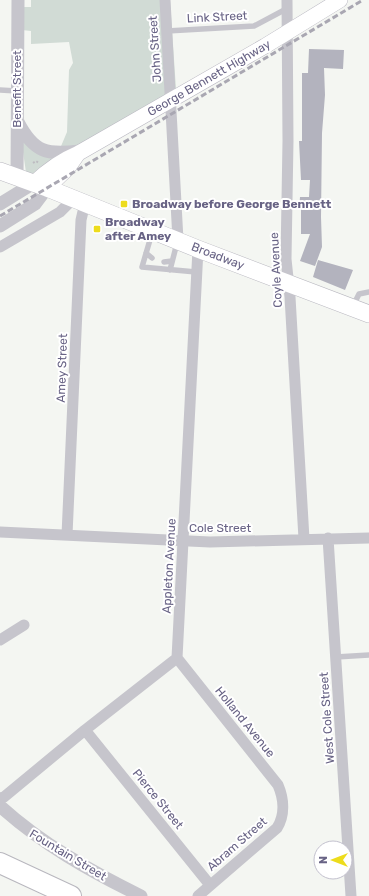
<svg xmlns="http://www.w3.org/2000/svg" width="369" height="896" font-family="Rubik,sans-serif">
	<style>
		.green { fill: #d1dbd5 }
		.building { fill: #b3b3be }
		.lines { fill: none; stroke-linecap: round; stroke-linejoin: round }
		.secondary-casing { stroke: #b9b7c1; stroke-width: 16 }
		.primary-casing { stroke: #b9b8c0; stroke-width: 18 }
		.motorway-casing { stroke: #b8b7be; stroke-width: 22 }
		.path { stroke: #bdbcc1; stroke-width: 2; stroke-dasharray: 2 2; stroke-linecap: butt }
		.service { stroke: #c6c5cc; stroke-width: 5.5 }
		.minor { stroke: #c6c5cc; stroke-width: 11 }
		.tertiary { stroke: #c6c5cc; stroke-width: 13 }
		.secondary { stroke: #fff; stroke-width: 15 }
		.primary { stroke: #fff; stroke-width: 17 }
		.motorway { stroke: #fff; stroke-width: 20 }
		.rail { stroke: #a9a7b2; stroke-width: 3; stroke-dasharray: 6 3; stroke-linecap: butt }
		.poi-dot { fill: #eddc1c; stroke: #fff; stroke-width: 1.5 }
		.labels { text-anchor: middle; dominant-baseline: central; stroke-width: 4; stroke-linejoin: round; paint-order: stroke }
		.street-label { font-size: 12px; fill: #686385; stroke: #fff }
		.poi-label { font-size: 12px; font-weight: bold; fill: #686385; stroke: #fff; text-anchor: start }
	</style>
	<rect width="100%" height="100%" fill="#f4f6f2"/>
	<path class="green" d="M31 0H170L176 89 27 179 20 132 31 140 59 151 67 132 69 70 73 63 69 42 31 44V31L22 30 24 7H31Z"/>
	<path class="building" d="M309 49 344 50 343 69 324 68 325 95 322 133 321 217 322 247 315 266 300 261 310 234H301V210H299L300 197H309L310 180H301L299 141H302V73H308Z
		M318 260 353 270 345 290 313 277Z"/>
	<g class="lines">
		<g class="secondary-casing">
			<path id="secondary" d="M34 183C48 170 60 161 77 154L265 46 340 0
				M47 188 68 168 77 155"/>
		</g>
		<g class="primary-casing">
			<path id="primary" d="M0 171 47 188 198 249 369 314"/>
		</g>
		<g class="motorway-casing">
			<path id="motorway" d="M0 863 71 896"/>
		</g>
		<path class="path" d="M33 163 36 161 39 163"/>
		<path class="service" d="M167 31 254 26 288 8
			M0 90 17 91
			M152 233 142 267 196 272
			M146 253 152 258
			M164 262 172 261
			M170 270 177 243
			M353 306 359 294 369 292
			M336 657 369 655"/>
		<path class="minor" d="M165 0 178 240
			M287 0 288 141 286 259 290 297 304 539
			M0 247 60 212 73 199
			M0 532 210 542 369 538
			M67 535 81 220 85 203
			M328 538 351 896
			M0 640 24 625
			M177 658 278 785C284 799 285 815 277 828L198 896
			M85 730 210 885
			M0 798 4 797 85 730 177 658 198 249"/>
		<path class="tertiary" d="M18 122C34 153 47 155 80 151
			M17 177 18 0
			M0 204 34 183
			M0 226 35 204 47 188
			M0 806C42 844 90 871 141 896"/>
		<use href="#secondary" class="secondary"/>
		<use href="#primary" class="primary"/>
		<use href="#motorway" class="motorway"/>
		<path class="rail" d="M0 216 363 0"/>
	</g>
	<g class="poi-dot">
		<rect x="120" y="200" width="8" height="8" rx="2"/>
		<rect x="93" y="225" width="8" height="8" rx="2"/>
	</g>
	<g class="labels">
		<g class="street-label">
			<text transform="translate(217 17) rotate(-3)">Link Street</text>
			<text transform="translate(155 49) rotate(-94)">John Street</text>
			<text transform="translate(209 78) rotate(-30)">George Bennett Highway</text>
			<text transform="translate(17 89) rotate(-90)">Benefit Street</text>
			<text transform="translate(218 256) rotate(21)">Broadway</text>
			<text transform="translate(276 270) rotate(-93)">Coyle Avenue</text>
			<text transform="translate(62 368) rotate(-88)">Amey Street</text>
			<text x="220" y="528">Cole Street</text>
			<text transform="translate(169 566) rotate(-87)">Appleton Avenue</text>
			<text transform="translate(327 718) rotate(-94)">West Cole Street</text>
			<text transform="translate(245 722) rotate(51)">Holland Avenue</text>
			<text transform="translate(158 799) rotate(51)">Pierce Street</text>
			<text transform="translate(237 844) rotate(-41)">Abram Street</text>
			<text transform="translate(68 855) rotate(31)">Fountain Street</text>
		</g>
		<g class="poi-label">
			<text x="132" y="204">Broadway before George Bennett</text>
			<text x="105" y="222">Broadway<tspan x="105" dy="14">after Amey</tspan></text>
		</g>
	</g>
	<g transform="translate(333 860) rotate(270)"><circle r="19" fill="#ffffff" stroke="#c3c1ce"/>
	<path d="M0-3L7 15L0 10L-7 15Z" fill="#eddc1c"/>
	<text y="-6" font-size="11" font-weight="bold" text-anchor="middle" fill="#686385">N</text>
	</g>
</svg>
